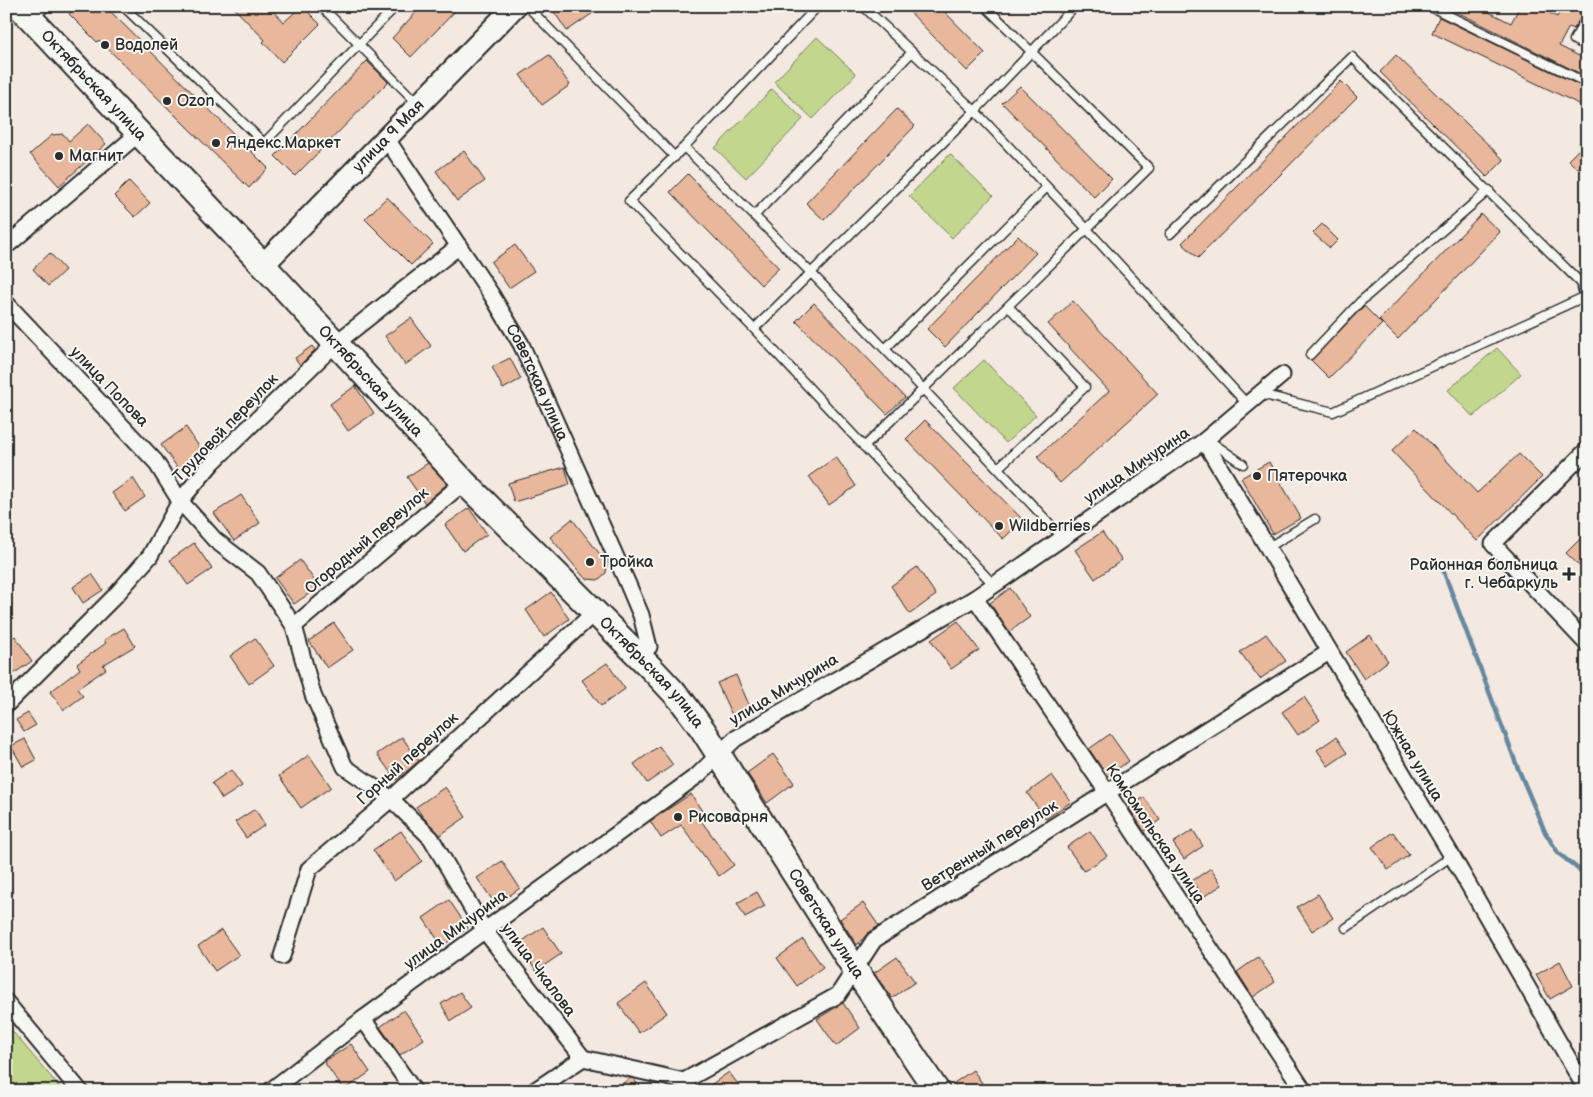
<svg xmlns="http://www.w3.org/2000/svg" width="1593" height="1097" font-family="'Balsamiq Sans',sans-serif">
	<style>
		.green { fill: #c2d78d; stroke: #76815c }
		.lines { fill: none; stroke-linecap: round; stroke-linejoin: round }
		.stream { stroke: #66889f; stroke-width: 4.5 }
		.building { fill: #e9b79b; stroke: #2b2b2b }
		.service-casing { stroke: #2b2b2b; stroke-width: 11 }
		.minor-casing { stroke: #2b2b2b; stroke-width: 19 }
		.secondary-casing { stroke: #2b2b2b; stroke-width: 25 }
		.primary-casing { stroke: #2b2b2b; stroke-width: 28 }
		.service { stroke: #f6f6f2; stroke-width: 8 }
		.minor { stroke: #f6f6f2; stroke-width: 15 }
		.secondary { stroke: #f6f6f2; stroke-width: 21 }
		.primary { stroke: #f6f6f2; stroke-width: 24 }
		.poi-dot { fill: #2b2b2b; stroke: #f6f6f2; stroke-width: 2 }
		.labels { text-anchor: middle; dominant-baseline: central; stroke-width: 4; stroke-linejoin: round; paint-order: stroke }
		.poi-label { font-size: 16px; fill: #2b2b2b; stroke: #f6f6f2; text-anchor: start }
		.street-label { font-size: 16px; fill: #2b2b2b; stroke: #f6f6f2 }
	</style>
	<rect width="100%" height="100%" fill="#f3e9e1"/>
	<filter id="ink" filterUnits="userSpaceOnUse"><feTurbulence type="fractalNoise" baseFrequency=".02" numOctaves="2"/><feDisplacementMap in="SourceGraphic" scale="10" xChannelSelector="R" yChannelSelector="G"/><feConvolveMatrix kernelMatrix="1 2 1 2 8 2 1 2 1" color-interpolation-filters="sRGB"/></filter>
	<g filter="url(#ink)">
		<path class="green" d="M817 37 856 74 813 119 774 82Z
			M772 89 803 119 746 178 715 148Z
			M950 154 993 196 952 238 909 196Z
			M1497 348 1521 374 1473 417 1448 390Z
			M984 360 1036 415 1006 443 954 388Z
			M6 1024 13 1032 63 1091H6Z"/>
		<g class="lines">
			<path class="stream" d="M1442 567 1517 766 1545 832 1558 853 1587 876"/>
		</g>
		<path class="building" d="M77 6H105L268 168 249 188 99 40 97 42 69 14Z
			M232 6H269L284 22 302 6 320 24 282 62 263 42 265 40Z
			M422 6H460L411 57 392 38Z
			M550 6H603L567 31Z
			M904 6H939L985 53 967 71Z
			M1445 6H1477L1511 23 1520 6H1536L1557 17 1563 6H1587V11L1582 14 1574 29 1569 27 1559 46 1587 60V77Z
			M1439 17 1587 89V108L1432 33Z
			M549 55 570 85 542 105 520 75Z
			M1396 55 1504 160 1487 177 1380 72Z
			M367 61 388 82 295 176 275 156Z
			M1341 81 1357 97 1198 258 1182 243Z
			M1020 86 1112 179 1094 197 1002 103Z
			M897 109 915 126 824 220 806 203Z
			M88 124 106 144 59 186 30 154 52 135 63 134 69 141Z
			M1578 150 1587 160 1578 169 1568 160Z
			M464 151 485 181 457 201 436 171Z
			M688 174 779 268 761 285 670 192Z
			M129 181 150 203 135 217 114 196Z
			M387 197 433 244 411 265 365 219Z
			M1481 214 1500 232 1398 339 1379 320Z
			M1322 224 1338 240 1330 248 1313 233Z
			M1018 236 1036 253 945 347 927 329Z
			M515 245 534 271 509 288 491 262Z
			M50 253 65 270 48 286 33 269Z
			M1073 301 1158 394 1060 483 1037 457 1109 391 1048 324Z
			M814 303 905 397 887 414 796 321Z
			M1364 306 1382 324 1329 378 1311 360Z
			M411 318 431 346 405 365 385 336Z
			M312 346 315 350 300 365 295 358Z
			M510 358 521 379 503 389 492 367Z
			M355 386 374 413 348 431 330 404Z
			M925 420 1023 520 1003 539 906 439Z
			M186 427 204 454 180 471 161 445Z
			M1416 428 1477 493 1519 454 1542 477 1477 541 1392 451Z
			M836 457 856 486 829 505 809 476Z
			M1269 462 1301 518 1273 534 1241 478Z
			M428 463 447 484 425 503 407 477Z
			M565 467 570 485 514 502 508 483Z
			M133 478 145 497 125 511 112 493Z
			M241 495 260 523 234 541 214 513Z
			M469 508 487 534 463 551 445 525Z
			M572 519 607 563 606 573 598 580 587 579 583 576 550 537Z
			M1102 532 1122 560 1095 579 1075 550Z
			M1587 532V573L1566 553Z
			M194 543 212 569 188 585 170 560Z
			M300 560 319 587 294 604 275 578Z
			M917 567 936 595 910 614 891 586Z
			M92 574 103 590 83 603 73 587Z
			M1010 588 1030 617 1009 632 990 603Z
			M551 592 569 619 544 637 526 610Z
			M958 621 979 650 951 669 931 640Z
			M334 623 353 650 327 668 309 641Z
			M124 628 135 646 103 665 106 669 77 689 83 696 64 710 50 692 80 669 77 664 106 643 104 640Z
			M1266 634 1286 661 1260 679 1240 652Z
			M1370 635 1388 661 1364 679 1346 652Z
			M15 636 32 661 6 679V642Z
			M255 638 274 666 249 684 230 656Z
			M607 663 625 689 601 706 582 680Z
			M736 675 750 707 732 715 717 683Z
			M1304 697 1320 720 1298 735 1282 712Z
			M28 713 36 725 24 732 16 720Z
			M1110 734 1129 761 1107 776 1089 749Z
			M402 737 419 761 396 780 377 754Z
			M1336 737 1347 753 1328 766 1317 750Z
			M25 739 36 760 23 767 11 746Z
			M659 746 673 765 647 783 634 764Z
			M773 754 794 783 767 803 747 773Z
			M309 755 331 787 301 808 279 776Z
			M231 770 242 786 222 799 212 783Z
			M1052 775 1071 802 1046 819 1027 793Z
			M445 787 466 817 440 835 423 817 416 807Z
			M691 794 702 811 696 814 734 865 719 876 681 825 661 838 650 821Z
			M1144 797 1160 820 1144 831 1129 808Z
			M255 809 265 825 246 838 235 822Z
			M1193 830 1203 846 1184 859 1173 843Z
			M401 831 422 861 394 881 373 850Z
			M1090 831 1107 856 1084 871 1067 847Z
			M1393 832 1409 855 1388 870 1372 847Z
			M502 861 520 888 496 905 477 878Z
			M1211 868 1222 885 1203 897 1192 881Z
			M757 892 765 906 745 917 737 903Z
			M1318 894 1333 918 1312 931 1297 907Z
			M449 900 468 928 442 946 423 918Z
			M863 903 879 926 869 932 857 945 840 919Z
			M543 927 561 954 536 971 518 944Z
			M221 930 239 955 215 971 198 946Z
			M803 939 823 967 797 986 777 958Z
			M897 957 915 982 892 998 874 973Z
			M1258 957 1275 982 1253 997 1237 972Z
			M1560 961 1573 986 1550 999 1536 975Z
			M646 983 667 1013 639 1033 618 1003Z
			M460 992 471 1008 451 1021 441 1004Z
			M843 1003 860 1028 836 1046 817 1019Z
			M404 1010 424 1039 400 1055 380 1027Z
			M351 1044 370 1072 344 1090 324 1062Z
			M973 1070 984 1086 977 1091H959L954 1083Z
			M729 1072 743 1091H702Z
			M630 1078 634 1079 642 1091H612Z"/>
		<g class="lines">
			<g class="service-casing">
				<path id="service" d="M123 6 264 143 396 6
					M321 6 418 104
					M527 6 675 157
					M818 6 684 147 629 201 754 329 994 585
					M863 6 975 111 1086 228 1247 404
					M1429 6 1587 83
					M35 17 46 6
					M1587 17 1574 40 1587 46
					M684 147C815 273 939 405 1063 538
					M755 215 912 52
					M1170 234 1352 57 1586 288 1585 302 1587 304
					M754 329 975 111 1075 6
					M885 349 1047 187
					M1310 355 1360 302 1489 190
					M1260 394 1333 412 1586 296
					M1207 439 1243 464
					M864 447 1149 168 985 6
					M998 468 1085 387 1008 306
					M1267 548 1315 519
					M1346 928 1452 856"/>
			</g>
			<g class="minor-casing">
				<g id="minor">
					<path id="s1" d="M386 138 491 294 521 344 627 582 641 615 649 647"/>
					<path d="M6 245 10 243 138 134"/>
					<path d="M1586 288H1587"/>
					<path d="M6 303 155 461 180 501 215 540 258 573 294 626 313 695 345 767 391 799 431 838 485 931 583 1058 684 1081 690 1091"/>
					<path d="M1204 441 1452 856 1587 1091"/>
					<path d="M1587 450 1493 544 1587 644"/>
					<path d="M975 598 1107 792 1304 1091"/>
					<path d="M294 626 464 482"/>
					<path d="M6 705 115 596 150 556 180 501 213 462 335 344 459 246"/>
					<path d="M282 956 309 869 391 799 595 612"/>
					<path d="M6 1002 80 1091"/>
					<path d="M363 1019 414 1091"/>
					<path d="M684 1081 838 995 874 940 1329 652"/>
					<path d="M270 1091 363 1019 698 775 735 739 975 598 1204 441 1282 375"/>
					<path d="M534 1091 583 1058"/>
				</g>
			</g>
			<g class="secondary-casing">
				<g id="secondary">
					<path id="s2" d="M263 265 515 6"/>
				</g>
			</g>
			<g class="primary-casing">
				<g id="primary">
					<path id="s3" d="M19 6 263 265 464 482 651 668 681 700 703 730 855 969 937 1091"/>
				</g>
			</g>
			<use href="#service" class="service"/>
			<use href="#minor" class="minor"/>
			<use href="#secondary" class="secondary"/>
			<use href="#primary" class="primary"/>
		</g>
	</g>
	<g class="poi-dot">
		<circle cx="105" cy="45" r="5"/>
		<circle cx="167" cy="101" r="5"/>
		<circle cx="216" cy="143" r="5"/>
		<circle cx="59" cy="156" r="5"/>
		<circle cx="1257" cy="476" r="5"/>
		<circle cx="999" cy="526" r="5"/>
		<circle cx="590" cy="562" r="5"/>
		<path d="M1566.5 566.5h5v5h5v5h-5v5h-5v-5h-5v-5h5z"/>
		<circle cx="678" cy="817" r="5"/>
	</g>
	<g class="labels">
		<g class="poi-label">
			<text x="115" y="45">Водолей</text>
			<text x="177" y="101">Ozon</text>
			<text x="226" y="143">Яндекс.Маркет</text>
			<text x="69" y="156">Магнит</text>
			<text x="1267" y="476">Пятерочка</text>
			<text x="1009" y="526">Wildberries</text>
			<text x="600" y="562">Тройка</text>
			<text x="1558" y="565" text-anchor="end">Районная больница<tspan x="1558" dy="18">г. Чебаркуль</tspan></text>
			<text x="688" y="817">Рисоварня</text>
		</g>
		<g class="street-label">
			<text stroke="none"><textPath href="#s3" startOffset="109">Октябрьская улица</textPath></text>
			<text stroke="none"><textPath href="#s2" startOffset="180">улица 9 Мая</textPath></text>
			<text stroke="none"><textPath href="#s3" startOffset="514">Октябрьская улица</textPath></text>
			<text stroke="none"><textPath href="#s1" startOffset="288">Советская улица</textPath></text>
			<text transform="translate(109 387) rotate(46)">улица Попова</text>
			<text transform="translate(226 428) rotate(-46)">Трудовой переулок</text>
			<text transform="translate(1137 466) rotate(-34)">улица Мичурина</text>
			<text transform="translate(367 541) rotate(-40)">Огородный переулок</text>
			<text stroke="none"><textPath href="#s3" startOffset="919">Октябрьская улица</textPath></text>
			<text transform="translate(784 690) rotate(-31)">улица Мичурина</text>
			<text transform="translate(1412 756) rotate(59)">Южная улица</text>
			<text transform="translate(408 759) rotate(-42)">Горный переулок</text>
			<text transform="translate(1155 834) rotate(56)">Комсомольская улица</text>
			<text transform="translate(990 846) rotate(-32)">Ветренный переулок</text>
			<text stroke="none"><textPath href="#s3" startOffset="1226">Советская улица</textPath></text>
			<text transform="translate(456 930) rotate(-36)">улица Мичурина</text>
			<text transform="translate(538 970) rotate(53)">улица Чкалова</text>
		</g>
	</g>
	<rect width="1593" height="1097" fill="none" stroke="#f6f6f2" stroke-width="25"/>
	<rect x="12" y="12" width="1568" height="1072" fill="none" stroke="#2b2b2b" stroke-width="2" filter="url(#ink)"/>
</svg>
